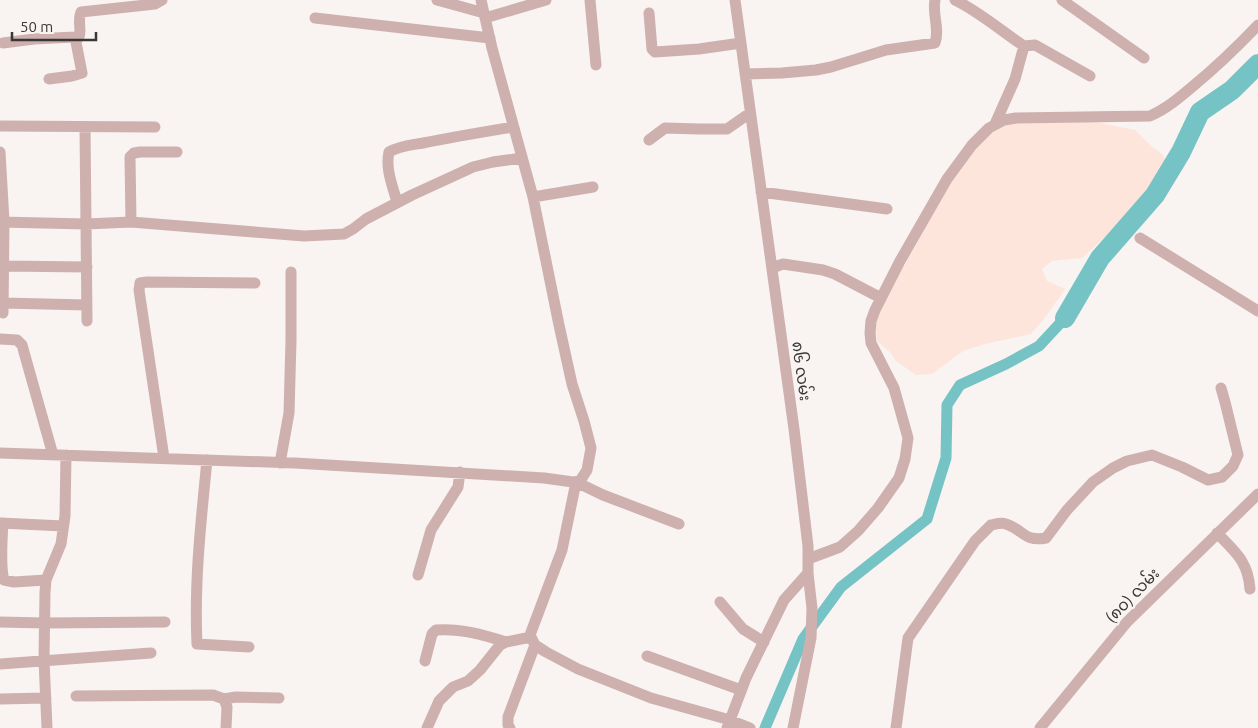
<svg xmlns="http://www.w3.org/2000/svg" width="1258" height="728" font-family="Ubuntu,'Noto Sans Myanmar',sans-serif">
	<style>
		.industrial { fill: #fde5db }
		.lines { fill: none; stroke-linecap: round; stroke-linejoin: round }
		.canal { stroke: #75c3c4; stroke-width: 11 }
		.river { stroke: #75c3c4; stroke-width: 20 }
		.minor { stroke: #ceb0ae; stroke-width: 11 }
		.labels { text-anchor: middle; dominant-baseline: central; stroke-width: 4.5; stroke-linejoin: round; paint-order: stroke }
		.street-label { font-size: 16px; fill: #3a3837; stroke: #f9f3f1 }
	</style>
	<rect width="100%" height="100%" fill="#f9f3f1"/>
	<path class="industrial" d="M1059 118 1100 123 1135 130 1151 146 1163 155 1169 168 1105 237 1082 258 1052 261 1042 269 1047 281 1065 289 1047 315 1031 334 985 344 963 351 932 374 916 375 896 361 890 352 878 342 872 323 923 232 950 179 971 149 1000 122Z"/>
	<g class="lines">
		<path class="canal" d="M765 728 803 639 841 587 927 519 946 458 947 405 960 385 1006 364 1039 346 1065 318"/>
		<path class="river" d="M1065 318 1100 258 1155 195 1181 152 1200 112 1232 90 1258 64"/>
		<path class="minor" d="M437 0 484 13
			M590 0 596 65
			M955 0C980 12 1001 31 1024 46L1015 79 995 124
			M1062 0 1144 58
			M649 13 652 49 655 52 699 49 741 43
			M315 18 490 38
			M485 18 546 0
			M3 43 34 39 75 37
			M1024 46 1035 45 1090 76
			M745 74 782 73 816 70 831 67 886 50 935 43C940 29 932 14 935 0
			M49 79 72 76 82 73 75 37H79C82 29 77 21 81 12L155 4 162 0
			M0 126 155 127
			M85 127 87 321
			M649 140 665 128 699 129H727L750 113
			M0 152 4 221 3 313
			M761 192 887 209
			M533 197 593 187
			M397 202C393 187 385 169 389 152 399 146 411 145 423 143 453 137 483 132 513 127
			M0 222 86 224 131 222 304 236 344 234 353 229 366 219 412 195 473 167 493 162 522 158
			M131 222 130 157 134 153 140 152H177
			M1140 238 1258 311
			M4 266 87 267
			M772 268 783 264 823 270 835 274 881 298
			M3 303 87 305
			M0 339 17 340 22 345 53 455
			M0 453 295 463 544 478 573 482 580 481 587 470 591 448 584 421 572 384 559 325 533 197 492 48 481 0
			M164 458 139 290 140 283 147 282 255 283
			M207 460C201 521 194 583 197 644L249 647
			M280 463 289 413 291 340V272
			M0 523 63 526
			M3 523C2 539 0 567 4 580L14 582 46 580
			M679 524 603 495 576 482 562 550 530 635 535 645 546 652 578 669 651 698 730 720 750 728
			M1217 533C1235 552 1248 561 1250 589
			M808 559 840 547 858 531 878 508 899 478 905 459 908 438 894 388 871 343 870 333 871 321 875 310 900 261 947 179 972 145 989 128 1004 120 1016 118 1150 116C1166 109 1179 98 1192 87 1215 68 1237 47 1258 25
			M418 575 431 530 458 487 460 472
			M720 602 743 629 764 642
			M0 622 44 623 165 622
			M647 656 741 690
			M425 661 432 634 436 630C460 628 484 635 506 642
			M0 664 151 653
			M76 696 213 695 224 699 227 707 226 728
			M0 699 46 698
			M224 699 236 697 279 698
			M47 728 44 660 45 592 46 580 61 544 65 516 66 455
			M427 728 439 701 453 687 468 681 480 670 500 645 506 642 531 637
			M510 728 508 725V717L535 645
			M727 728 746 678 784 600 808 573V546L794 429 735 0
			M793 728 811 638 812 608 808 573
			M896 728 908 638 975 541 991 525C996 524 1001 522 1006 524 1024 530 1024 542 1046 538L1067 510 1093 482 1113 468 1127 461 1152 455 1182 467 1208 480 1222 477 1233 466 1238 455 1225 402 1221 388
			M1040 728 1127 622 1258 494"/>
	</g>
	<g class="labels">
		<g class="street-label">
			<text transform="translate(802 371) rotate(82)">၈၆ လမ်း</text>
			<text transform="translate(1132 595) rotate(-46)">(၈၀) လမ်း</text>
		</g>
	</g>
	<path d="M12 32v8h84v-8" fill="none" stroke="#3a3837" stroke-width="2.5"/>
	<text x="20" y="32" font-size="15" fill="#3a3837" stroke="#f9f3f1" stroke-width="4" paint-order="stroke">50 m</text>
</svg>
